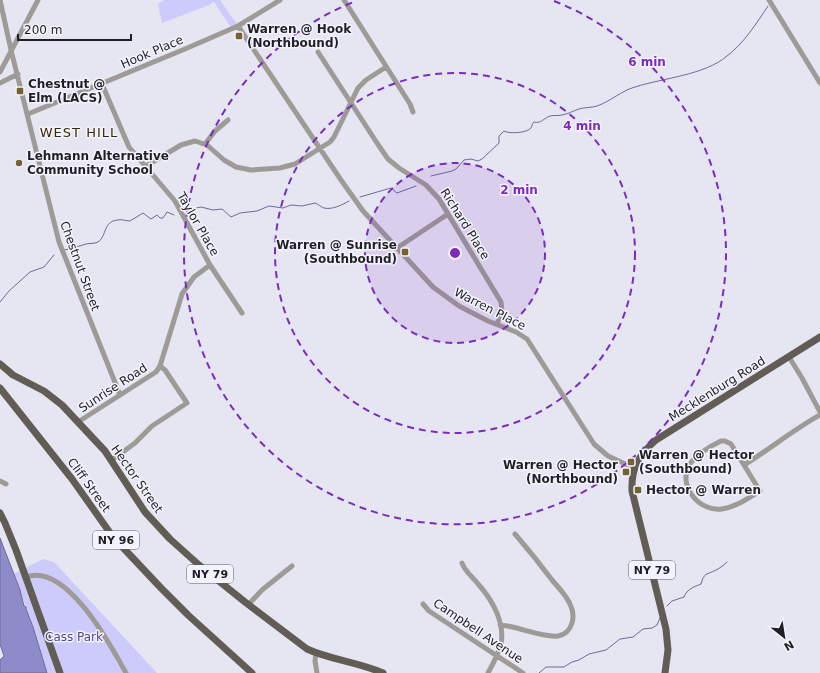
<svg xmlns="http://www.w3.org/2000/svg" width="820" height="673" font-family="'DejaVu Sans',sans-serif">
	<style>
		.green { fill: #cdcbfc }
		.water { fill: #8f8ac9; stroke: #6d6a98 }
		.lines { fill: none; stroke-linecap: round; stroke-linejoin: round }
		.stream { stroke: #6d6a98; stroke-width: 1 }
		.minor { stroke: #9e9b96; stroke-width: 5 }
		.major { stroke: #615d54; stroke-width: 7 }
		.ring { fill: none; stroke: #7b2cbf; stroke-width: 2; stroke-dasharray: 7 5 }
		.poi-dot { fill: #766130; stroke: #f3f3fd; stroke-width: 1.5 }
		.labels { text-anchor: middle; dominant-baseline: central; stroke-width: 3; stroke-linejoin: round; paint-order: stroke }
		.shield { fill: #f3f3fd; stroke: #5f5f65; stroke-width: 1 }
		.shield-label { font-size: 11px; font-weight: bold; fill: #1f1f24 }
		.poi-label { font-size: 12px; font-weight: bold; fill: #1f1f24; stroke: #f3f3fd; text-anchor: start }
		.street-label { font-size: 12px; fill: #1f1f24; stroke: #f3f3fd }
		.park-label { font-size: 12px; fill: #524694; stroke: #f3f3fd }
		.neighbourhood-label { font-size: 13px; letter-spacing: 1px; fill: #392900; stroke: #f3f3fd }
		.centre { fill: #7b2cbf; stroke: #f3f3fd; stroke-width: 2 }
		.ring-label { font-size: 12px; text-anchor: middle; font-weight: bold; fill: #7b2cbf; stroke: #f3f3fd; stroke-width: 3; stroke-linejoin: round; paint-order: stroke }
	</style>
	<rect width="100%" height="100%" fill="#e6e5f2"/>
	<path class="green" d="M164 0H220L238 26 232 29 214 2 209 5 162 23 158 4Z
		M43 559 54 562 157 673H47L33 627 14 574Z"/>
	<path class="water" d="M0 538 20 590 24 606 26 607V609L33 627 47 673H0V660L4 656 0 644Z"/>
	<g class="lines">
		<path class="stream" d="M431 176 452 171 456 169 464 160 471 159 478 161 482 159 499 143V136L504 131C509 134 527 133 531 128 532 126 532 124 534 122 541 124 544 118 550 116 554 115 558 116 562 115 568 114 573 111 579 109 585 107 591 108 597 106 611 101 621 91 635 87 663 78 705 75 727 56 744 43 756 24 768 6
			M360 197 391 188 397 193 416 186
			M188 213 196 208 201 207 213 210 222 209 231 217 240 213 257 211 269 206 283 208 291 205 302 206 315 203C318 204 321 207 324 208 332 210 342 205 349 201
			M64 250C72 249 79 246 86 244 90 243 94 244 98 242 107 236 103 221 118 220 122 219 126 221 130 221L143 213 151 219 157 215 160 218H163L167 212 174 215
			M0 302 9 291 30 272 44 267 54 255
			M667 606 672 601 684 597C687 589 694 587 701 584 704 572 707 575 716 570 720 568 724 565 727 562
			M539 673 546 667H564L572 662 579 660 589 654 606 650 620 639 633 637 643 629 652 628 657 625 660 618"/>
		<path class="minor" d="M0 0 11 50 59 242 120 395
			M344 0 410 104 413 112
			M769 0 820 83
			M238 26 341 180 363 211 433 287 459 306 488 321 516 332 527 339 594 444 608 456 634 468
			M318 52 377 143 388 159 399 168 426 185 439 199 501 302 502 312 497 324
			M0 72 38 0
			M0 83 18 74
			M102 84 129 147 175 201 210 265 242 313
			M28 114 185 49 238 26 280 0
			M205 144 215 131 228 120
			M146 166 181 145 195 141 207 145 224 160 236 167 251 170 280 168 295 164 330 142 334 137 358 88 366 80 386 67
			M397 248 448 214
			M789 357 802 378 820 412
			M78 422 156 372 160 366 182 294 194 277 210 265
			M721 441H725L731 444 760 491C748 498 736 507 722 509 701 512 679 489 688 467 694 456 710 446 721 441Z
			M112 460 135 443 152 426 187 403 165 370 160 366
			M744 465C770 449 793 430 820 415
			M0 481 6 484
			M462 563C465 572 474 578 479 585 493 601 505 623 501 644 498 655 493 664 488 673
			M26 577C66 562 110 644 126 673
			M423 604 429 611 523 673
			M248 605 262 590 292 566
			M500 625C518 626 542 638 558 636 573 633 576 616 570 604 566 595 558 587 552 580 540 564 528 549 515 534
			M316 653 315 661 317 673"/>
		<path class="major" d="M0 364 13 375 44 391 62 405 105 451 145 512 170 539 199 565 245 602 307 649C331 660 358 662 383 673
			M0 388 72 479 113 537 161 588 188 615 252 673
			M0 513 5 523 16 550 60 673
			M665 673 668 650 666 629 632 491C631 467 639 455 656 440L820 337"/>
	</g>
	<circle cx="455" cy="253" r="90" fill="#7b2cbf" fill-opacity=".12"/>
	<g class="ring">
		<circle cx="455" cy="253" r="90"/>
		<circle cx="455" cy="253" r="180"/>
		<path d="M554 1A271 271 0 1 1 356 1"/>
	</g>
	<g class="poi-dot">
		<rect x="235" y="32" width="8" height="8" rx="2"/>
		<rect x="16" y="87" width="8" height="8" rx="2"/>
		<circle cx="19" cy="163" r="4"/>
		<rect x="401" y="248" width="8" height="8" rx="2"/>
		<rect x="627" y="458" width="8" height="8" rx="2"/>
		<rect x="622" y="468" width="8" height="8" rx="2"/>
		<rect x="634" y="486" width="8" height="8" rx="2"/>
	</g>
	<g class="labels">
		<g class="shield">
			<rect x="93" y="531" width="46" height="18" rx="3"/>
			<rect x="629" y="561" width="46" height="18" rx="3"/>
			<rect x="187" y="565" width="46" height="18" rx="3"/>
		</g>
		<g class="shield-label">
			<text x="116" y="540">NY 96</text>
			<text x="652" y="570">NY 79</text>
			<text x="210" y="574">NY 79</text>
		</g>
		<g class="poi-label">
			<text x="247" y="29">Warren @ Hook<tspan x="247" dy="14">(Northbound)</tspan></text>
			<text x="28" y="84">Chestnut @<tspan x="28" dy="14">Elm (LACS)</tspan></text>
			<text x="27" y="156">Lehmann Alternative<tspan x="27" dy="14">Community School</tspan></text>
			<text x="397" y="245" text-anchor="end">Warren @ Sunrise<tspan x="397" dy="14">(Southbound)</tspan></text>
			<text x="639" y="455">Warren @ Hector<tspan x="639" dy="14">(Southbound)</tspan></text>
			<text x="618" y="465" text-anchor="end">Warren @ Hector<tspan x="618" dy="14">(Northbound)</tspan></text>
			<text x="646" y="490">Hector @ Warren</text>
		</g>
		<g class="street-label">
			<text transform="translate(152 52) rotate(-23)">Hook Place</text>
			<text transform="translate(198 224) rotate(60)">Taylor Place</text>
			<text transform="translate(465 224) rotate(58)">Richard Place</text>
			<text transform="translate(80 266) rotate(70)">Chestnut Street</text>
			<text transform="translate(490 309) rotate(27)">Warren Place</text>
			<text transform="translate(113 388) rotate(-33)">Sunrise Road</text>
			<text transform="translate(717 389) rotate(-32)">Mecklenburg Road</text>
			<text transform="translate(137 479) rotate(55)">Hector Street</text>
			<text transform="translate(89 485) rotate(54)">Cliff Street</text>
			<text transform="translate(478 631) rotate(34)">Campbell Avenue</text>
		</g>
		<g class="park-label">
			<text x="74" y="637">Cass Park</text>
		</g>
		<g class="neighbourhood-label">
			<text x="79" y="132">WEST HILL</text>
		</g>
	</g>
	<circle cx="455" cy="253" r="6" class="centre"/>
	<g class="ring-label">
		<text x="647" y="66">6 min</text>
		<text x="582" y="130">4 min</text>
		<text x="519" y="194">2 min</text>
	</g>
	<g transform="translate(784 637) rotate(150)" stroke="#f3f3fd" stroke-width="3" paint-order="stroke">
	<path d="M0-3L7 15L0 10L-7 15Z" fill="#1f1f24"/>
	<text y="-6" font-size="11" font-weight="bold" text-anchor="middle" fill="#1f1f24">N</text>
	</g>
	<path d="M18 34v6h113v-6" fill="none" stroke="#1f1f24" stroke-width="2"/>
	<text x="24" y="34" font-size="12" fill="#1f1f24" stroke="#f3f3fd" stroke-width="3" paint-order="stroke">200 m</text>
</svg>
